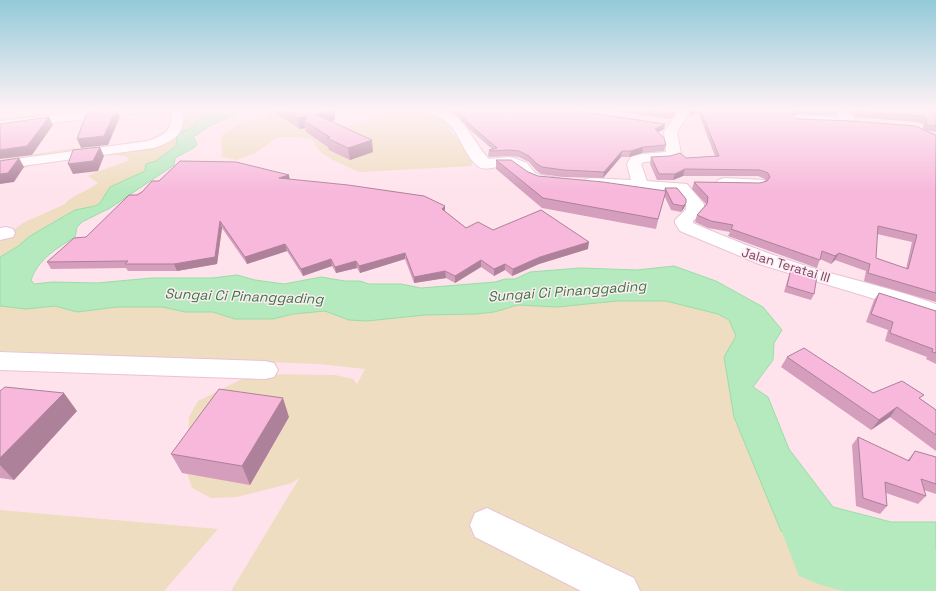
<svg xmlns="http://www.w3.org/2000/svg" width="936" height="591" font-family="'Space Grotesk',sans-serif">
	<style>
		.green { fill: #eeddc0 }
		.water { fill: #b5eabf; stroke: #9adda8 }
		.lines { fill: none; stroke-linecap: round; stroke-linejoin: round }
		.river { fill: #b5eabf; fill-rule: evenodd }
		.minor-casing { stroke: #e9c2d5; stroke-width: 2 }
		.minor { fill: #fff; fill-rule: evenodd }
		.wall { fill: #d49ebc; fill-rule: evenodd }
		.shaded-wall { fill: #ad8199 }
		.building { fill: #f7b8db; stroke: #ad8199; fill-rule: evenodd }
		.labels { text-anchor: middle; dominant-baseline: central; stroke-width: 3; stroke-linejoin: round; paint-order: stroke }
		.street-label { font-size: 13px; fill: #7a4665; stroke: #ffebf2 }
		.water-label { font-size: 14px; font-style: italic; fill: #357943; stroke: #ffebf2 }
	</style>
	<rect width="100%" height="100%" fill="#ffe3ec"/>
	<path class="green" d="M104 109H215L184 143 101 205 0 262V240L1 239 23 223 65 204C73 194 87 192 98 183L88 176C101 169 115 167 129 160L127 157C108 152 59 158 39 162 35 163 32 165 28 167 19 170 9 171 0 172V160L73 148 94 149 148 145 171 131 174 117 117 115 0 130V120L37 114 60 115 79 111Z
		M270 109H292L286 121C308 132 350 127 374 120 380 118 386 112 393 110 409 106 429 112 444 116L449 130 462 142 475 157 471 166 359 172 333 160 323 154 316 147 313 140 298 137H278L255 153 237 160 222 157 221 136C235 125 248 121 265 118Z
		M631 289 731 309 740 347 735 423 751 430 791 522 936 555V591H231L300 477 292 483 237 497 211 498 192 488 186 470 189 417 198 401 240 380 259 374 335 375 353 379 357 384 365 369 318 364 0 351V304Z
		M0 510 218 529 164 591H0Z"/>
	<path class="water" d="M210 109H238L236 114 208 127 193 137 197 144 195 147 175 158 174 165 110 208 82 222 77 227 75 237C57 248 38 259 31 280L34 284 52 282 97 283 152 278H212L237 275 255 280 284 284 321 277 345 281H360L369 284H401L421 288 495 282 505 279H515L530 272 580 268 637 270 674 266 716 281 763 307 782 330 774 343 773 360 753 387 768 397 789 449 833 507 891 522H936V575L858 556 843 564 781 531 734 417 724 357 736 336 729 320 718 314 666 301H617L557 307 518 305 494 312 476 314 425 315 367 321 349 320 325 311 293 314 273 319H235L213 312H186L162 307H117L77 312 55 306 26 309 0 306V257L17 247 30 236 75 210 95 206 100 203 110 187 145 171 146 164 156 161 176 146 177 135 194 126 195 123Z"/>
	<g class="lines">
		<path class="river" d="M812 503 833 511 841 528 936 550V591H844L821 585 799 576 782 532 791 511Z"/>
		<g class="minor-casing">
			<path id="minor" d="M104 109H144L138 113 0 129V121Z
				M171 109H183C186 134 176 140 154 148L0 169V161L148 141C167 134 173 130 171 109Z
				M416 109C428 109 440 108 451 113 465 120 477 147 489 159L509 157 514 158 527 163 535 173 540 175 559 178 561 181 559 184C549 187 534 186 526 180 519 175 518 169 510 166 500 164 487 172 479 167 463 155 460 131 444 120 437 115 426 114 418 112Z
				M676 109H688L689 114 677 132 681 154 677 159 644 162 641 164 647 181 687 184 704 204V210L693 221V223C734 241 776 257 819 270 858 281 898 290 936 304V319L875 299 759 264 680 231 675 223V220L686 209V204L676 192 584 186 582 183 584 180 590 178 631 180 627 164 631 157 642 154 666 152 664 132 677 114Z
				M832 109H845L856 121 854 124 850 125 797 123 793 122 791 119 793 116 797 115 839 117Z
				M724 178 764 180 766 183 764 186 758 188 718 186 716 183 718 180Z
				M6 227 13 229 15 233 13 237 0 240V228Z
				M0 352 265 361 274 363 278 370 274 377 265 379 0 370Z
				M487 508 634 578 640 591H581L475 537 470 525 475 513Z"/>
		</g>
		<use href="#minor" class="minor"/>
	</g>
	<path class="wall" d="M276 109H334L335 120 331 121 373 152 350 160 329 150 328 147 306 132 305 128 300 129 277 114Z
		M443 109H564L665 124 664 129 658 132 666 145 664 151 642 153 629 157H621L603 178 563 177 541 174 536 170 529 162 519 157 509 156 490 157 488 156 489 150 492 149 468 128 457 115 452 112Z
		M602 109H676L675 114 670 119Z
		M689 109H837L838 110 836 115 797 114 792 115 795 118 799 119 923 130V124L917 122 855 117 847 109H936V132L924 130 936 135V302L864 281 866 271 835 260 831 264 820 259 817 268 728 236 730 232 708 228 695 222 697 215 705 206 706 204 692 189 694 182 760 183 766 181 765 179 758 176H683L673 180H657L650 164 651 157 686 158 715 156 698 112 690 116ZM877 234 912 242 906 269 876 258Z
		M496 160 538 176 664 191 665 188H677L684 208 681 212 671 210 664 195 656 229 542 208 496 169Z
		M290 179 445 206V211L466 228 493 230 588 249 539 264 512 276 505 270 494 276 481 267 455 283 446 278 414 283 405 259 360 273 357 268 336 273 332 266 303 276 287 251 247 264 222 228 217 264 177 271H128L126 268 51 269 47 262 86 237 137 195 159 181Z
		M791 269 814 294 811 300 784 292 789 275Z
		M879 293 936 311V364L926 359 927 357 885 341 888 330 866 322 874 300Z
		M787 357 873 393 921 399 936 410V451L890 417 871 430 781 367Z
		M0 391 77 411 14 480 0 478Z
		M289 417 250 485 182 473 171 454Z
		M858 437 907 461 915 451 936 457V494L924 490 926 496 918 504 886 493 887 506 880 514 856 506 852 445Z"/>
	<path class="shaded-wall" d="M116 109H117L120 117 108 145 81 148 77 139Z
		M334 109 335 120 317 125 315 114Z
		M676 109 675 114 670 119 672 114Z
		M693 109H698V112L690 116 691 111Z
		M795 109H798L797 114 792 115 794 110Z
		M307 116 304 121 305 128 300 129 298 118Z
		M49 117 53 125 32 155 0 159V150Z
		M665 124 664 129 653 135 655 129Z
		M372 140 373 152 350 160 348 148Z
		M100 147 104 156 98 171 73 174 68 164Z
		M643 147 642 153 629 157 631 151Z
		M622 151 621 157 603 178 604 172Z
		M19 158 24 167 14 182 0 184V174Z
		M685 169 683 176 673 180 675 174Z
		M289 175 290 181 279 178Z
		M686 203 684 208 681 212 683 206Z
		M445 206V212L442 209Z
		M220 221 222 228 217 264 177 271 174 264Z
		M589 242 588 249 539 264 512 276 513 269 540 257Z
		M285 244 287 251 247 264 245 257Z
		M405 253V259L360 273 359 266Z
		M839 253 835 260 831 264 835 256Z
		M331 259 332 266 303 276 301 269Z
		M481 260V267L455 283V276Z
		M356 261 357 268 336 273 335 267Z
		M505 264V270L494 276V269Z
		M445 271 446 278 414 283V277Z
		M64 393 77 411 14 480 0 465V458Z
		M283 398 289 417 250 485 242 466Z
		M897 407 890 417 871 430 879 420Z"/>
	<path class="building" d="M106 109H116L104 136 77 139 87 112Z
		M284 109H333L315 114 372 140 348 148 327 138 330 137 304 121 307 116 298 118Z
		M456 109H564L665 124 655 129 664 138 666 145 643 147 631 151H622L604 172 564 170 542 167 537 164 529 156 519 151 509 150 490 151 489 150 497 148 468 123Z
		M639 109H676L672 114Z
		M700 109H795L794 110 792 114 795 118 799 119 852 121 915 126 936 135V293L868 273 870 264 839 253 835 256 822 251 820 260 731 229 733 225 711 221 697 215 707 204 708 197 694 182 760 183 767 181 770 177 768 173 760 170 685 169 675 174H659L651 157 670 156 680 153 686 158 719 156ZM878 226 917 235 908 269 876 258Z
		M855 109H936V126L927 125 926 118 920 116 857 111Z
		M49 117 27 146 0 150V124Z
		M100 147 93 161 68 164 73 150Z
		M19 158 8 173 0 174V161Z
		M496 160H511L528 172 538 176 603 182 666 191 658 219 543 198Z
		M180 161 236 162 289 175 279 178 348 185 424 196 445 206 442 209 466 228 478 222 493 230 541 210 589 242 540 257 513 269 505 264 494 269 481 260 455 276 445 271 414 277 405 253 359 266 356 261 335 267 331 259 301 269 285 244 245 257 220 221 215 257 174 264H125L128 261 47 262 74 238 86 237 129 195H137L142 192 152 181H159Z
		M665 188H677L686 199V203L683 206 673 204Z
		M791 269 817 276 814 294 787 286Z
		M879 293 936 311V353L932 352 933 349 890 333 893 322 871 314Z
		M804 348 873 393 902 381 924 395 919 398 936 410V435L897 407 879 420 787 357Z
		M5 387 64 393 0 458V391Z
		M219 389 283 398 242 466 171 454Z
		M858 437 909 461 915 451 936 457V484L921 479 926 496 885 482 887 506 863 498Z"/>
	<linearGradient id="sky" x2="0" y2="1"><stop stop-color="#93cad8"/><stop offset="0.57" stop-color="#fff2f6"/><stop offset="1" stop-color="#fff2f6" stop-opacity="0"/></linearGradient>
	<rect width="936" height="192" fill="url(#sky)"/>
	<g class="labels">
		<g class="street-label">
			<text transform="translate(786 265) rotate(17)">Jalan Teratai III</text>
		</g>
		<g class="water-label">
			<text transform="translate(567 291) rotate(-4)">Sungai Ci Pinanggading</text>
			<text transform="translate(244 296) rotate(2)">Sungai Ci Pinanggading</text>
		</g>
	</g>
</svg>
